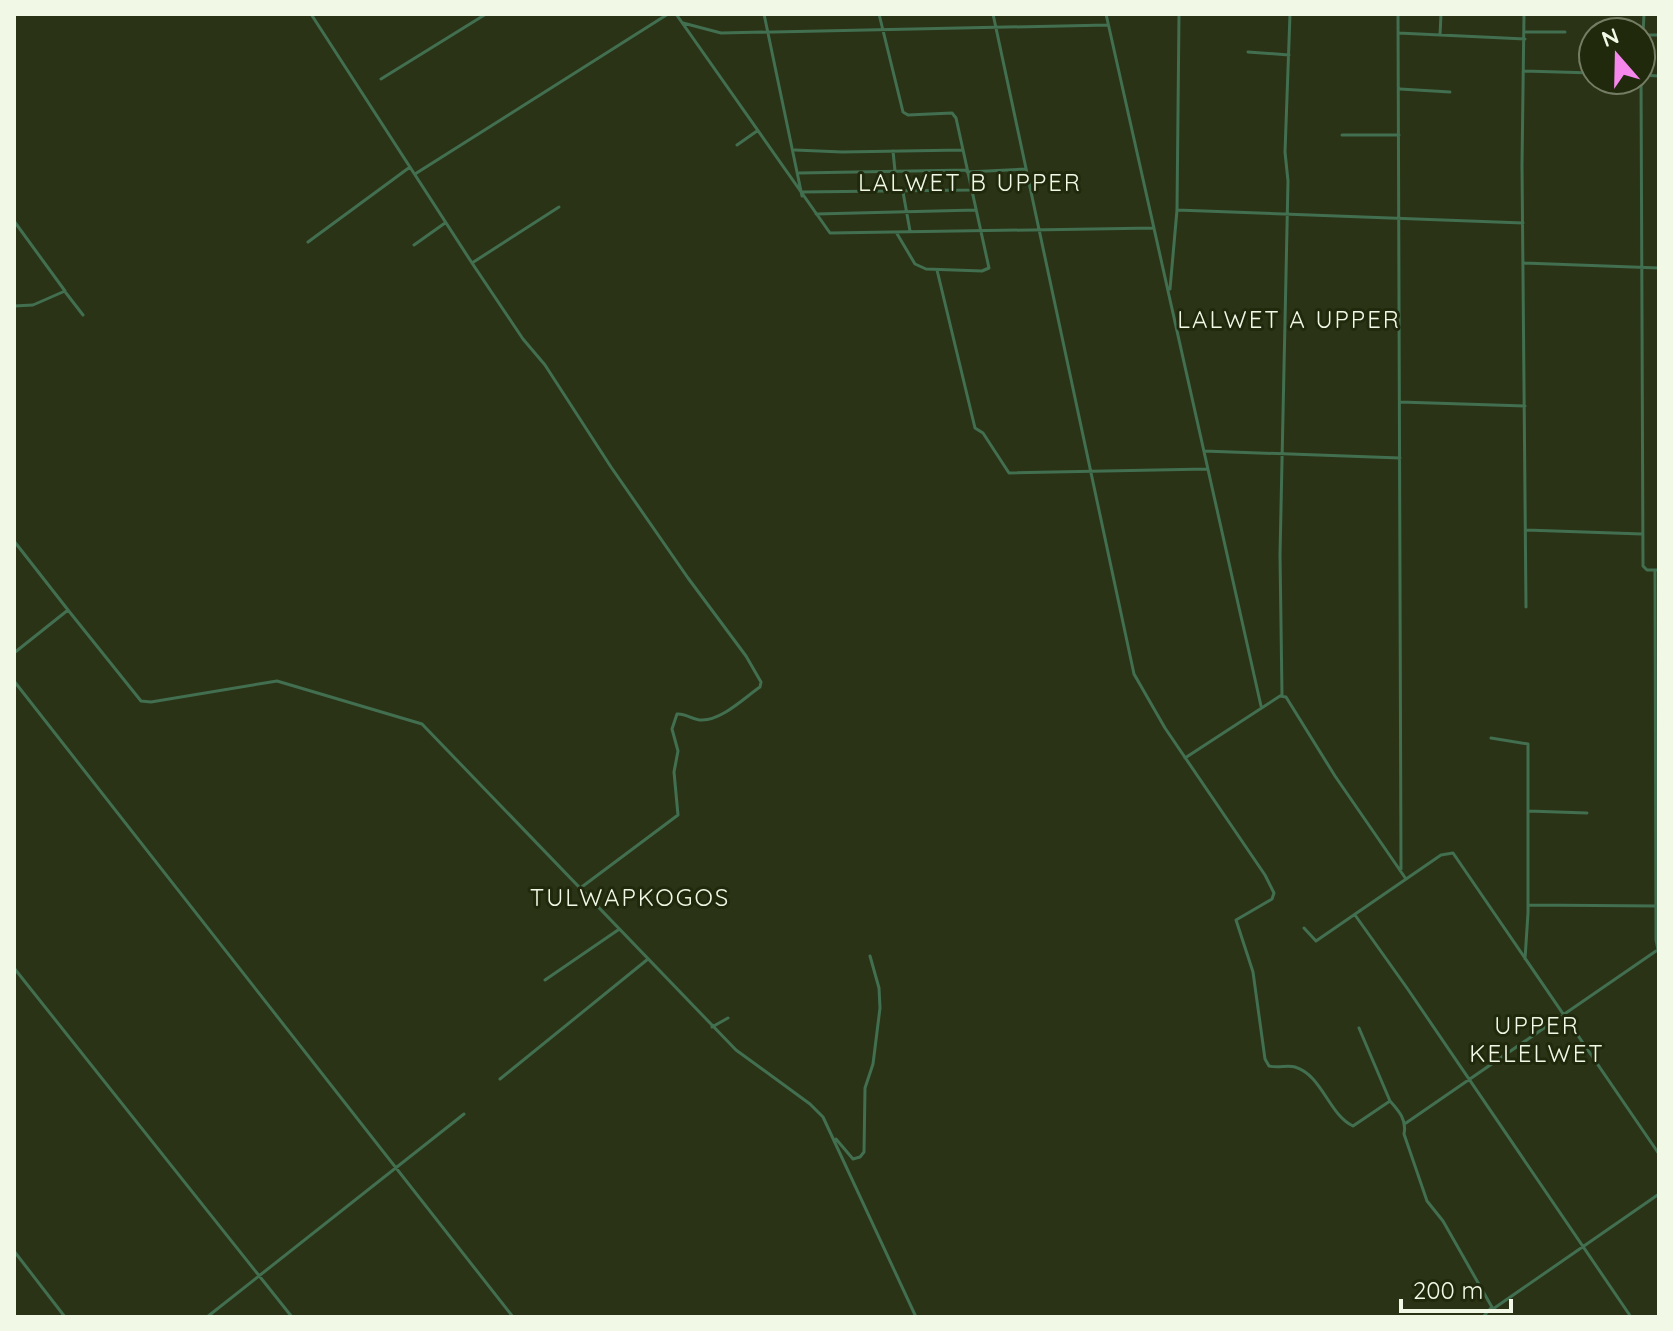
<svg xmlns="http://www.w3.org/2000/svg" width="1673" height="1331" font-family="Quicksand,sans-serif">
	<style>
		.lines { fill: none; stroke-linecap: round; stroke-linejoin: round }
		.street { stroke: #426f50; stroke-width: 3 }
		.labels { text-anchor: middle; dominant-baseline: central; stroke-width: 6; stroke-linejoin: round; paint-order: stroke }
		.quarter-label { font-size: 24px; letter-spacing: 2px; fill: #f1f8e6; stroke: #21290c }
	</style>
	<rect width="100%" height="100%" fill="#2a3316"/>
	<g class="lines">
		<path class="street" d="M311 14 472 263 523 339 545 365 611 467 688 578 746 656 761 682 760 687C744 698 722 720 702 720 692 720 686 713 677 714L672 729 678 751 674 772 678 815 579 889
			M676 14 830 233 1154 228
			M764 14 802 196
			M879 14 903 112 908 115 952 113 956 118 989 268 982 271 926 269 915 264 896 232
			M993 14 1134 674 1165 728 1265 875 1274 893 1272 899 1236 920 1253 972 1265 1059 1269 1066C1278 1068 1288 1065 1295 1067 1322 1075 1329 1115 1353 1126L1390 1101 1359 1028
			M1106 14 1261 706
			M1398 14 1401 869
			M1524 14 1522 165 1526 607
			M1644 14 1641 75 1643 566 1647 570H1659
			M683 23 721 33 1108 25
			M1525 32H1565
			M1398 33 1525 39
			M1440 35 1441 14
			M1643 35H1659
			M1248 52 1289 55
			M1523 71 1593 73
			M1641 75 1659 76
			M381 79 486 14
			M1400 89 1450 92
			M1342 135H1399
			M737 145 757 131
			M795 150 842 152 963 150
			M893 151 895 171
			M967 172 1026 169
			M799 173 967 170
			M415 174 668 14
			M802 192 970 190
			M903 192 910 231
			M1177 210 1523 223
			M816 214 976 210
			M14 221 65 291 33 305 14 306
			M308 242 410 167
			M414 245 445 223
			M472 263 559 207
			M1524 263 1659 268
			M937 270 975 428 983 433 1009 473 1207 469
			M1170 289 1177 210 1179 14
			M66 293 83 315
			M1400 402 1525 406
			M1204 451 1400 458
			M1526 530 1642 534
			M14 541 68 610
			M1655 570 1656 940 1659 955
			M14 653 68 610 141 701 151 702 277 681 422 724 736 1050 810 1104 823 1117 916 1317
			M14 681 513 1317
			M1282 695 1280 555 1288 181 1285 152 1290 14
			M1491 738 1528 744V913L1525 959
			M1185 758 1280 696 1286 697 1335 776 1406 879
			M1528 811 1587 813
			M1528 905 1659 906
			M1355 915 1407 988 1631 1317
			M1304 928 1316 941 1441 855 1453 853 1659 1154
			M14 968 292 1317
			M545 980 618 930
			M712 1027 728 1018
			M500 1079 648 959
			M1390 1101C1399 1111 1407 1120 1404 1134L1427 1201 1443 1221 1493 1309 1659 1194
			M1406 1123 1656 951
			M836 1139 853 1159 860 1157 864 1152 865 1088 873 1064 880 1008 879 988 870 956
			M14 1251 65 1317
			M207 1317 464 1114
			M1483 1317 1491 1308"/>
	</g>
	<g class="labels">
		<g class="quarter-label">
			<text x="970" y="182">LALWET B UPPER</text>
			<text x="1289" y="319">LALWET A UPPER</text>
			<text x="630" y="897">TULWAPKOGOS</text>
			<text x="1537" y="1025">UPPER<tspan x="1537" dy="28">KELELWET</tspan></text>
		</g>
	</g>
	<rect width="1673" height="1331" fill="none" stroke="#f1f8e6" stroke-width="32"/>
	<g transform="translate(1617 56) rotate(340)"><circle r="38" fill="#21290c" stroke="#747c63" stroke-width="2"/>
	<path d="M0-6L14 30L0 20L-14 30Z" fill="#f688ed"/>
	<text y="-12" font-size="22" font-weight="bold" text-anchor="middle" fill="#f1f8e6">N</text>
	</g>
	<path d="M1401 1299v12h110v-12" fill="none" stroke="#f1f8e6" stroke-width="4"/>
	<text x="1413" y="1299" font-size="24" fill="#f1f8e6" stroke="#21290c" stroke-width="6" paint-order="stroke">200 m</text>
</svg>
